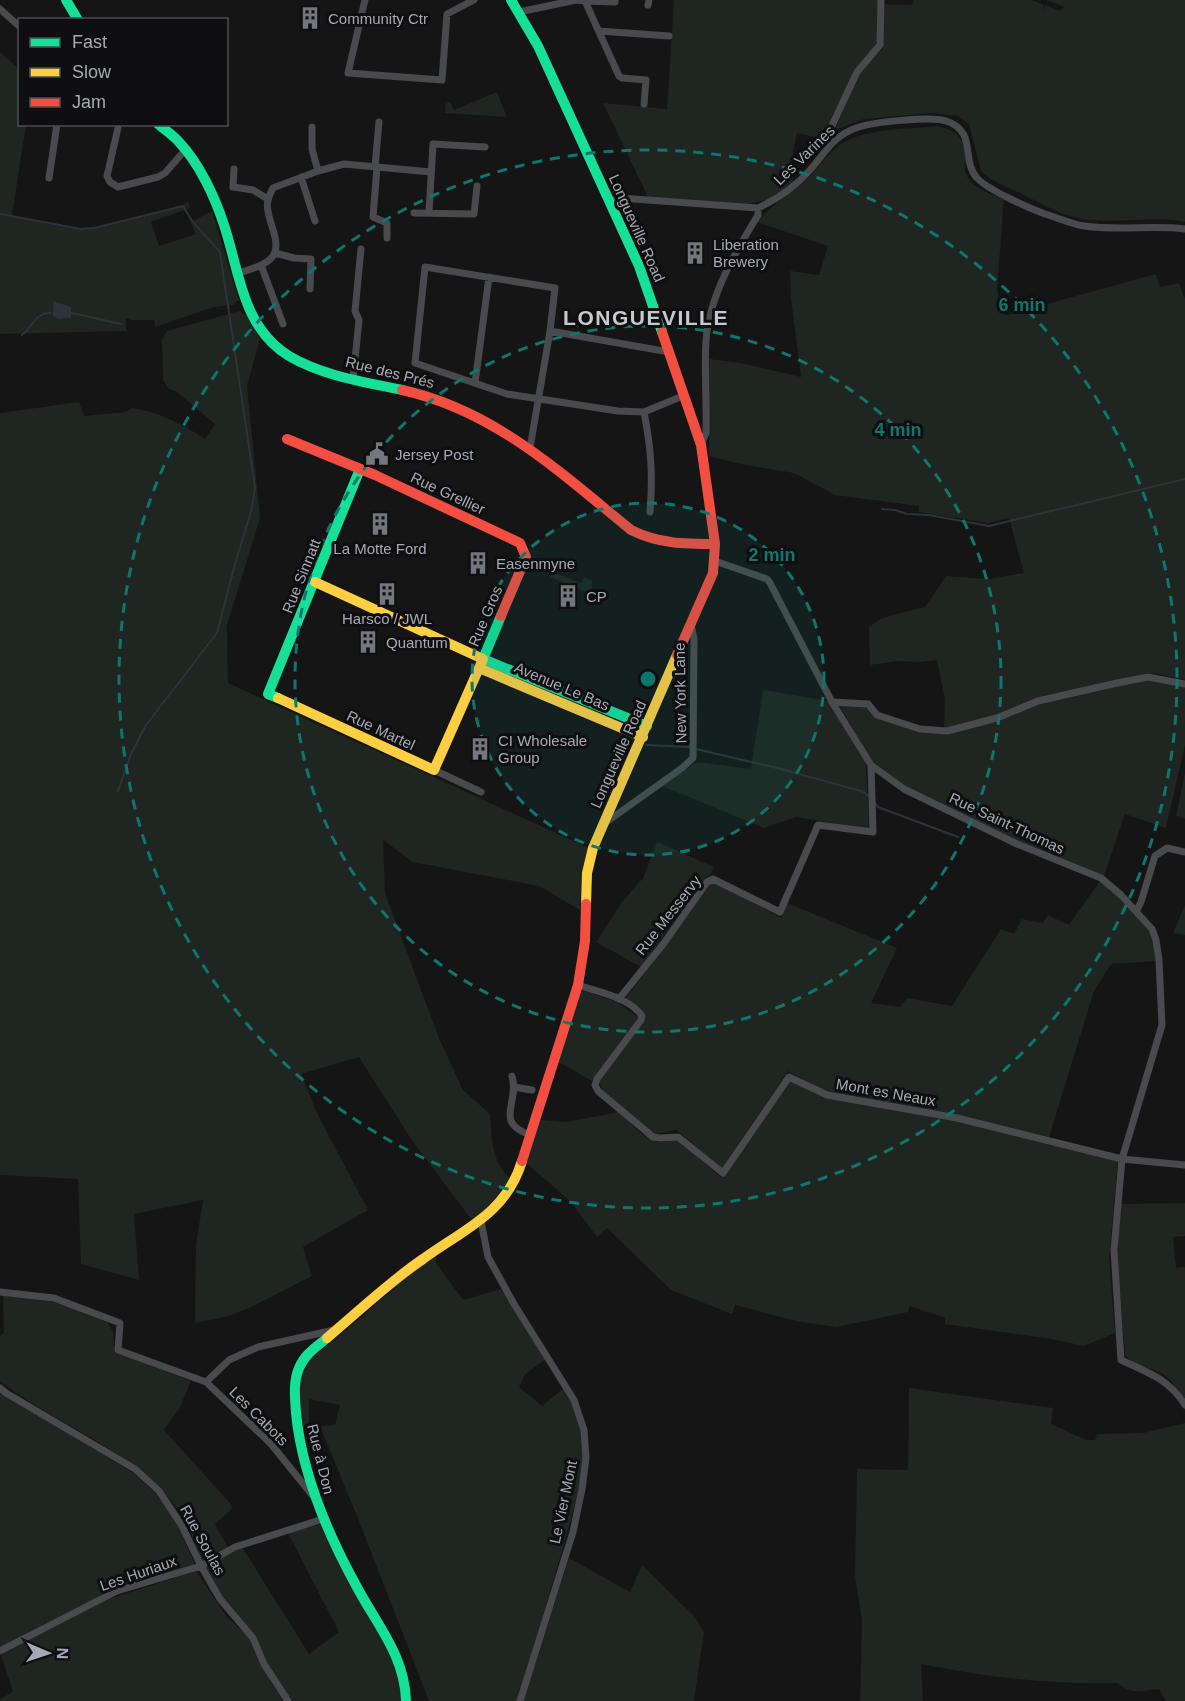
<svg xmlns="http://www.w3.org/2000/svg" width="1185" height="1701" font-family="Helvetica,sans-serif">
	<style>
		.green { fill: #1f2520 }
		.water { fill: #2c333a }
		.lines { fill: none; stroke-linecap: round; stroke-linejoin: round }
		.stream { stroke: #2c333a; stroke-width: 2 }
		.street { stroke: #494a4e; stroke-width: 7 }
		.fast { stroke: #16e098; stroke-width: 10 }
		.slow { stroke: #ffcf43; stroke-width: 10 }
		.jam { stroke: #f24e42; stroke-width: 10 }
		.ring { fill: none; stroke: #0f766e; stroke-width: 3; stroke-dasharray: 10 8 }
		.labels { text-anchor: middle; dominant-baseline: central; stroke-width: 6; stroke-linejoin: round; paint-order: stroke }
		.poi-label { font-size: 15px; fill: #a6aab5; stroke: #0f0f11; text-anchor: start }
		.street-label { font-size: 15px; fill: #a6aab5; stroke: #0f0f11 }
		.district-label { font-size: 21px; font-weight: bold; letter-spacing: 1.5px; fill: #c7c9d2; stroke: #0f0f11 }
		.centre { fill: #0f766e; stroke: #0f0f11; stroke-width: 3 }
		.ring-label { font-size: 18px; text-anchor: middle; font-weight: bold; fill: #0f766e; stroke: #0f0f11; stroke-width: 6; stroke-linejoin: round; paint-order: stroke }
	</style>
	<rect width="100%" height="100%" fill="#151515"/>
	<path class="green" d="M674 0H879L877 45 856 69 824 139 797 133 793 152V183L771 199 747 204 648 197 603 103 667 109Z
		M913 0H1032L1044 5 1042 12 1045 5 1061 11 1064 7 1046 0H1185V222C1153 216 1121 223 1089 220 1065 218 1041 203 1020 193 1007 187 990 181 981 171L969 124 958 116 932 113 864 119 835 130 859 73 883 48 884 4 912 5Z
		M0 52 19 69 20 124 26 125 12 215C34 220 58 228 81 228 114 227 151 213 183 205L188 201 190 208 151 222 159 246 196 234 191 222 212 211 239 300 233 305 214 307 155 327 154 320H131L126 318V331L0 334Z
		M497 92 507 117 445 113V104L450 102 454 110Z
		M937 126C958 131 964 137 965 158 965 163 964 169 966 173 970 188 992 194 1004 199L997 289 1001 307 1007 315 1156 274 1160 287 1179 283 1185 299V680L1159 674 1147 673 1034 701 997 716 944 729 945 699 937 660 920 662 898 661 870 665 869 627 882 618 925 607 946 576 988 579 1024 573 1009 518 988 523 919 512V506L835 495 794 473 745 465 709 456V359L741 363 801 377 791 299 790 271 819 275 828 246 757 222C770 206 787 196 803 183 815 173 827 154 838 146 865 127 905 130 937 126Z
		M239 311 246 315 260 339 247 386 260 518 227 625 228 683 589 848 581 878 580 910 539 886 413 862 383 840 385 893 439 1038 463 1090 490 1114C492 1138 491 1162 511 1179 502 1191 486 1217 471 1219L411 1139 359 1057 301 1074 318 1115 368 1210 303 1247 312 1276 249 1308 229 1316 195 1323 196 1245 203 1200 134 1214 139 1280 81 1264 78 1179 0 1175V413L79 402 84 416 126 412 132 408C159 412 183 424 205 439L215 424 177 392 169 389 163 380 162 339 167 331Z
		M553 572 581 583 584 577 592 580 591 594 550 577Z
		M1147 680 1185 687V745L1166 828 1125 814 1104 876 1023 844 903 785 872 761 838 703 864 705 875 716 948 733 1036 705 1121 683Z
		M763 690 828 701 866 764 869 829 796 817 764 828 662 786 697 762 751 769Z
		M1185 772V819L1176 816Z
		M657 842 714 867 711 874 706 877 641 967 596 942 622 902 643 878Z
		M1100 881C1117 895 1139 914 1150 933 1154 941 1155 952 1155 961L1111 964 1094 991 1049 1137 950 1114 827 1093 788 1071 722 1168 676 1130 656 1134 647 1129 602 1090 599 1082 646 1016 625 999 676 932 709 884 716 882 781 918 787 903 897 948 871 1003 900 1007 907 998 952 1006 1001 929 1014 934 1022 919 1043 923 1048 915 1069 925Z
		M1185 905V935L1173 933Z
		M582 990 617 1002 639 1018 592 1081 557 1061Z
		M790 1081 826 1097 978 1125 1118 1160 1109 1259 1115 1333 1084 1346 1052 1339 945 1324V1318L910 1306 908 1312 836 1327 796 1321 735 1305 732 1314 671 1290 607 1228 597 1237 570 1201 526 1163 540 1120 566 1122 619 1112C630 1122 643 1139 658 1142 664 1143 670 1139 677 1140L722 1178Z
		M1185 1203V1236L1173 1237 1176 1268 1185 1267V1400C1179 1390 1172 1381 1163 1374 1151 1367 1132 1367 1125 1354L1118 1265 1117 1241 1120 1204Z
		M436 1255V1263L463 1300 501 1289 545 1360 525 1374 519 1387 542 1406 564 1388C576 1409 584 1432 583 1457 581 1490 570 1521 562 1551 547 1601 533 1651 517 1701H429L361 1526 320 1426 335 1425 340 1405 309 1399V1427L301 1428 300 1376 310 1359 357 1321 418 1267Z
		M3 1295 55 1302 83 1311 108 1323 113 1332 115 1352 191 1381 179 1409 164 1430 230 1503 232 1509 215 1524 228 1548 202 1561C195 1546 190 1528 181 1514 141 1453 56 1425 0 1381V1336L4 1333Z
		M909 1388 1053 1408 1051 1424 1086 1440H1095L1097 1434 1143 1433 1185 1423V1701H1166L1159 1689C1142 1690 1132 1696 1118 1683 1052 1685 985 1677 921 1664L923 1701H860L862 1620 855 1576 857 1469 908 1470Z
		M0 1392 135 1474 157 1495 179 1527 195 1565 115 1589 0 1648Z
		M322 1524 399 1671 402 1701H290L270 1667 253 1635 223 1598 205 1567 242 1547 309 1654 339 1632 288 1533Z
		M569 1558 630 1592 642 1565 695 1617 704 1632 694 1701H523Z
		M196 1571 227 1617 250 1638 262 1667 283 1701H0V1699L13 1692 1 1654 109 1599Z"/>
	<path class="water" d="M53 301 71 307V318L58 319 53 316Z"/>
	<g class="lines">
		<path class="stream" d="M0 214 81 229 94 228 183 206 192 221 220 252 255 487 252 508 235 564 217 633 146 725 131 754 118 791
			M72 313 121 324
			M22 335C33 326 36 312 51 313
			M882 509 895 510 907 514 929 515 989 526 1185 479
			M646 745 691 747
			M696 749 785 770 864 792 869 797
			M875 803 878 807 958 837"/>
		<path class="street" d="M365 0 348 73 442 80 447 14 474 0
			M585 1 615 2V0
			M648 5 649 0
			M0 9 20 27
			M519 12 576 0 585 1 619 76 622 78 646 80 644 104
			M599 31 669 36
			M312 127V149L318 171
			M118 128 107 176 110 182 118 187 158 177 165 173 186 149
			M835 139 830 130 857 72 880 45 881 0
			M375 167 379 122
			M377 167 373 217 387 223V238
			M234 169 233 187 253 190 268 199
			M301 177 315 221
			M49 178 57 124
			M609 201 620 198 758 208C778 199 795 187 810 170 825 153 833 136 856 128 871 122 932 116 946 121 953 123 960 128 964 135 970 148 966 166 977 178 988 190 1029 208 1045 214 1058 218 1072 224 1084 226 1118 231 1152 225 1185 229
			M429 212 433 144 485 147
			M414 213 474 214 477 186
			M275 253 294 258 311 259 310 289
			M261 265 283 324
			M236 274C246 270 259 268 268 261 285 249 270 227 268 211 266 202 269 196 273 188L318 171 344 164 431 172
			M669 352 550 331 555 288 425 267 415 363 507 394 618 411 644 412 685 395
			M353 379 359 320 355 311 361 249
			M475 383 489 277
			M644 412C651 448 653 475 650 512
			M701 445 706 433C707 403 704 372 706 341 709 296 735 253 758 215V208
			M530 448 550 331
			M715 561 767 579 770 583 832 702 871 765 904 789 1017 844 1101 878 1121 895 1152 929 1156 940 1159 960 1162 1025 1122 1159 1114 1250 1121 1360C1147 1372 1169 1379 1185 1405
			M832 702 868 704 877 715 920 729 947 731 997 718 1038 701 1117 683 1148 677 1185 684
			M434 770 481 792
			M605 823 682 768 693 758 694 639 691 624
			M1137 910 1141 902 1155 856 1167 848 1185 852
			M578 985C598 992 629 997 642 1016L641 1020 597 1079 595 1085 598 1091 653 1137 660 1138 678 1137 723 1173 789 1077 827 1095 957 1118 1122 1159 1185 1165
			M619 999 664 943 707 882 713 879 780 912 818 825 873 832 871 765
			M512 1076C520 1103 493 1122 530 1135
			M514 1087 532 1090
			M481 1221 488 1257 514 1304 574 1400 584 1430 586 1458 582 1489 573 1532 520 1701
			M0 1292 54 1298 120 1323 118 1350 206 1382 229 1360 258 1347 334 1330
			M206 1382 271 1444 313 1496
			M0 1388 6 1393 135 1469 159 1491 182 1526 201 1566 220 1599 253 1638 264 1664 288 1701
			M0 1651 117 1591 201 1566 235 1547 323 1519"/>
		<path class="fast" d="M66 0 78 20
			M511 0 538 46 639 266 662 332
			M158 124C165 130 173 135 179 142 199 163 215 197 224 225 240 273 242 327 289 356 323 376 365 382 402 390
			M501 616 483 659 647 726
			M278 698 268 694 360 469
			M327 1338C316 1347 305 1354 299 1368 293 1382 295 1398 296 1413 302 1475 328 1535 358 1589 378 1626 405 1657 406 1701"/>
		<path class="slow" d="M479 668 643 737
			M278 698 434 770 483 659 315 582
			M586 904 587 873 593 848 677 655
			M327 1338C358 1312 389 1282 423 1259 464 1229 506 1214 522 1161"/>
		<path class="jam" d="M662 332 701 445 715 544 713 573 677 655
			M402 390C494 410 561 473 631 530 659 544 685 544 715 544
			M287 439 375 475 520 543 526 557 501 616
			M522 1161 578 985 585 941 586 904"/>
	</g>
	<circle cx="648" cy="679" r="176" fill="#0f766e" fill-opacity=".12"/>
	<g class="ring">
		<circle cx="648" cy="679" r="176"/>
		<circle cx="648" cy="679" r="353"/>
		<circle cx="648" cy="679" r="529"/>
	</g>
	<defs>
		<g id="building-bare" transform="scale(1.8)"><path d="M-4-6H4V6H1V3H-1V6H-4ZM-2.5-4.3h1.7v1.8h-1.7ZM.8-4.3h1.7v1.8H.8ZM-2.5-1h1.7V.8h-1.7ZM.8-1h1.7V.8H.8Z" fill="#73767d" stroke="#0f0f11" stroke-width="2.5" paint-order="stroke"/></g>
		<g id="civic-bare" transform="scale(1.8)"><path d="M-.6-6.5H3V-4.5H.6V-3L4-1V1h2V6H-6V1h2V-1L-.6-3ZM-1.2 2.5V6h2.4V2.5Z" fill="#73767d" stroke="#0f0f11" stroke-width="2.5" paint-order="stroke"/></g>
	</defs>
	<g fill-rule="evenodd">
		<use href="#building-bare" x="310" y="18"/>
		<use href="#building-bare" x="695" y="253"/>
		<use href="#civic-bare" x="377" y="454"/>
		<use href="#building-bare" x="380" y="524"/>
		<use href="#building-bare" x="478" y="563"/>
		<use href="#building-bare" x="387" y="594"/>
		<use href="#building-bare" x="568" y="596"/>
		<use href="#building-bare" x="368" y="642"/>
		<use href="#building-bare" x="480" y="749"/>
	</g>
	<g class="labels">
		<g class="poi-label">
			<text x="328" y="18">Community Ctr</text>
			<text x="713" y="244">Liberation<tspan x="713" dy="17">Brewery</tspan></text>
			<text x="395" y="454">Jersey Post</text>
			<text x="380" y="548" text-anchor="middle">La Motte Ford</text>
			<text x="496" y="563">Easenmyne</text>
			<text x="586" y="596">CP</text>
			<text x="387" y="618" text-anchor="middle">Harsco / JWL</text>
			<text x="386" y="642">Quantum</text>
			<text x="498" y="740">CI Wholesale<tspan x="498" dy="17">Group</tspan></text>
		</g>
		<g class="street-label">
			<text transform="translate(804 155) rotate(-44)">Les Varines</text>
			<text transform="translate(637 228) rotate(66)">Longueville Road</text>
			<text transform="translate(390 372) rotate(14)">Rue des Prés</text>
			<text transform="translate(448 493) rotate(25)">Rue Grellier</text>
			<text transform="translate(301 576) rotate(-68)">Rue Sinnatt</text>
			<text transform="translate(485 616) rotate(-67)">Rue Gros</text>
			<text transform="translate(562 686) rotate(23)">Avenue Le Bas</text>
			<text transform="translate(680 693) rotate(-91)">New York Lane</text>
			<text transform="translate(381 730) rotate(25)">Rue Martel</text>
			<text transform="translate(618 754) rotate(-66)">Longueville Road</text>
			<text transform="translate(1007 823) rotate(25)">Rue Saint-Thomas</text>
			<text transform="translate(668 915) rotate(-52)">Rue Messervy</text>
			<text transform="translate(886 1092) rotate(10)">Mont es Neaux</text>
			<text transform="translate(259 1416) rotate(45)">Les Cabots</text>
			<text transform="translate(321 1459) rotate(76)">Rue à Don</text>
			<text transform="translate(563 1502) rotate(-78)">Le Vier Mont</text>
			<text transform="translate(203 1540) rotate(61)">Rue Soulas</text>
			<text transform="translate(138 1573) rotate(-19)">Les Huriaux</text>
		</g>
		<g class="district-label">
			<text x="646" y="317">LONGUEVILLE</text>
		</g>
	</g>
	<circle cx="648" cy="679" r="9" class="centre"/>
	<g class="ring-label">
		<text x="1022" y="311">6 min</text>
		<text x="898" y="436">4 min</text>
		<text x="772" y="561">2 min</text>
	</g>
	<rect x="18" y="18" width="210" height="108" fill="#0f0f11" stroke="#4b4d53" stroke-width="1.5"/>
	<rect x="30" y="38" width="30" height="9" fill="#16e098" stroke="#4b4d53" stroke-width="1.5"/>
	<text x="72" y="48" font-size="18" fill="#a6aab5">Fast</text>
	<rect x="30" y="68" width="30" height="9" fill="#ffcf43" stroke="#4b4d53" stroke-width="1.5"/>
	<text x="72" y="78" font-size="18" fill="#a6aab5">Slow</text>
	<rect x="30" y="98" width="30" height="9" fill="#f24e42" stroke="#4b4d53" stroke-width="1.5"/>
	<text x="72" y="108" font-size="18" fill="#a6aab5">Jam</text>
	<g transform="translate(48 1653) rotate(92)" stroke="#0f0f11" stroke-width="4.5" paint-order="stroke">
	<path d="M0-4.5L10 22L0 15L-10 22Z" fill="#a6aab5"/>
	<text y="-9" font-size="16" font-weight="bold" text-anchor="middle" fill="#a6aab5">N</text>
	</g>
</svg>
